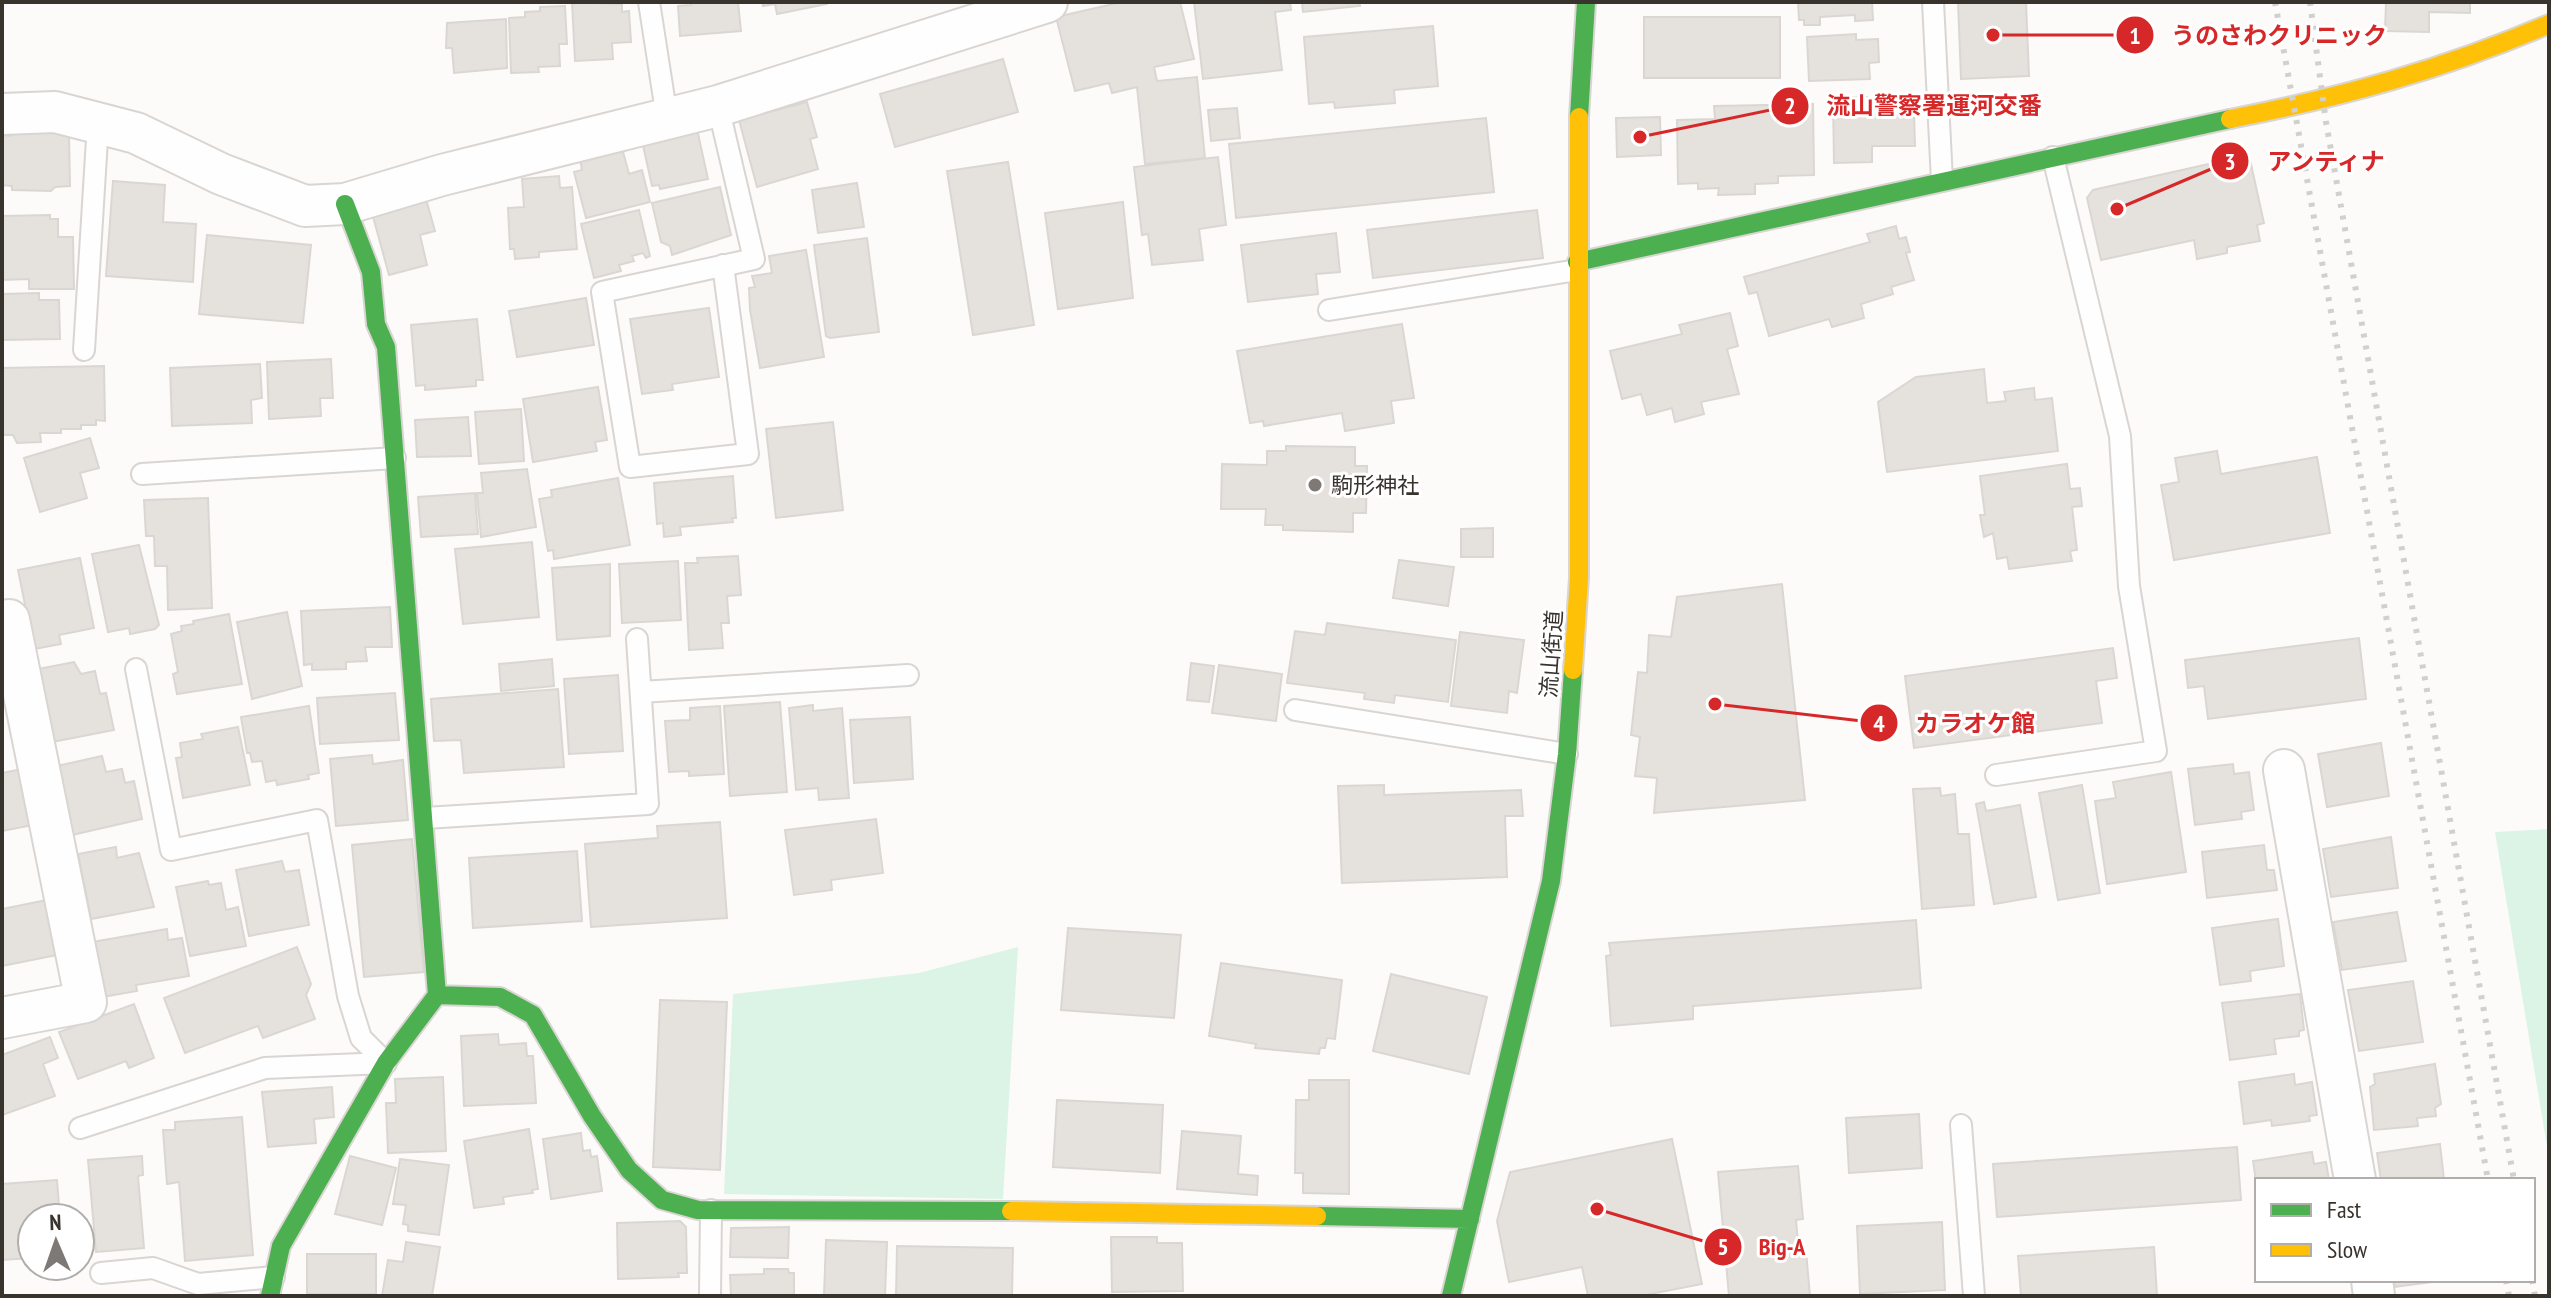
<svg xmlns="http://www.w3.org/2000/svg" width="2551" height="1298" font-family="'PT Sans Narrow','Noto Sans JP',sans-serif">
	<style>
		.green { fill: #dcf4e5 }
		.building { fill: #e5e2de; stroke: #dad7d3; stroke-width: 2 }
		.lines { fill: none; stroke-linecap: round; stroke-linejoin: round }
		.lane-casing { stroke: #d9d5d2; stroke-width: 24 }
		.street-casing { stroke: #d9d5d2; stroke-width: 44 }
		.fast-casing { stroke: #d9d5d2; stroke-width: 22 }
		.slow-casing { stroke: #d9d5d2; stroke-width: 22 }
		.lane { stroke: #fffefe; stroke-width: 20 }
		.street { stroke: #fffefe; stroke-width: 40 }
		.fast { stroke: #4caf50; stroke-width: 18 }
		.slow { stroke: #ffc107; stroke-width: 18 }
		.rail { stroke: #d2d0cf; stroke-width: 6; stroke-dasharray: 4 8; stroke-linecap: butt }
		.poi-dot { fill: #7e7975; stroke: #fff; stroke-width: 3 }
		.labels { text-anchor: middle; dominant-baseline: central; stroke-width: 6; stroke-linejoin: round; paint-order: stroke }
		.poi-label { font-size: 22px; fill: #39332e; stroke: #fff; text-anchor: start }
		.street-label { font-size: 22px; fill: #39332e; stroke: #fff }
		.leader { fill: none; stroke: #d62828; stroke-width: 3 }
		.callout-dot { fill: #d62828; stroke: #fff; stroke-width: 3 }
		.mark-label { font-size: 24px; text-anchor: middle; font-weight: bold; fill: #fff }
		.callout-label { font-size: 24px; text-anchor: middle; font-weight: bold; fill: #d62828; stroke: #fff; stroke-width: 6; stroke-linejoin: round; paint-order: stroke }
	</style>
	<rect width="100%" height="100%" fill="#fdfbf9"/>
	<path class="green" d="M2549 829V1159L2495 832Z
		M1018 947 1003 1199 724 1194 733 994 919 973Z"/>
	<path class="building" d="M572 2 622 4V12L629 11 631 42 612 43 613 59 575 61Z
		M690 2H738L741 31 680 36 678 6 691 5Z
		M762 2H827V4L777 14 775 4 763 6Z
		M1122 2H1180L1194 59 1154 67 1157 81 1197 77 1205 158 1145 164 1137 87 1112 93 1109 83 1075 91 1056 17Z
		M1194 2H1290L1291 10 1275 12 1282 70 1203 79Z
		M1302 2H1359L1360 6 1303 12Z
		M1798 2H1872L1873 20 1855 21V15L1820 17V25H1804V20H1799Z
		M1958 2H2026L2029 76 1961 79Z
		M2386 2H2470V13L2429 12V32L2385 31Z
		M565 6 567 44H559L560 66 538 67 539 72 511 73 509 18 525 17V12L540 11V7Z
		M1644 17H1780V78H1644Z
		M506 19 507 68 454 73 452 48H446L447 23Z
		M1433 26 1438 86 1394 90 1395 103 1335 108 1334 102 1309 104 1304 37Z
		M1856 34V40L1878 39 1879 62 1869 63 1870 79 1809 81 1807 37Z
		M1003 59 1018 112 895 147 880 94Z
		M1833 97H1867L1868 115 1914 114 1915 146H1872V162L1834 163Z
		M807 102 817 137 810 139 818 169 757 187 739 120Z
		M1813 104 1814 175 1778 176V183L1755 184V194L1718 195 1719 188 1698 189V183L1678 184 1677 120 1715 119 1714 106Z
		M1237 108 1240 138 1211 141 1208 110Z
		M1660 117 1661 155 1617 157 1616 118Z
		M1486 118 1494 192 1236 218 1229 144Z
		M12 128 66 130 69 134 70 186 55 187 51 191 12 190V186L2 185V135L11 136Z
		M697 129 708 179 660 189 659 185 652 186 642 141Z
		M622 148 629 174 642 170 650 202 586 218 574 172 582 170 580 159Z
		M2249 155 2264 223 2257 225 2260 241 2227 247V253L2197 259 2194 240 2101 260 2087 198 2093 190Z
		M1218 157 1226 225 1199 229 1203 260 1152 265 1148 234 1142 235 1134 167Z
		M1008 162 1034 325 973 335 947 171Z
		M559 176 560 188 572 187 577 249 539 252V257L515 259 514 249H510L508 208 524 207 522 179Z
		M113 181 165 185 163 222 196 224 193 282 106 276Z
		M857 183 864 227 818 233 812 190Z
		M720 187 731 235 672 255 670 246 661 242 652 203Z
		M426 199 435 231 420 235 427 265 389 275 372 213Z
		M1123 202 1133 298 1058 309 1045 213Z
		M639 210 650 256 646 258 643 253 632 256 634 261 619 265 621 271 594 278 581 224Z
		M1537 210 1543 258 1373 278 1367 230Z
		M50 215V219H58V237H73L74 289H29V279L2 280V216Z
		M1896 226 1899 239 1906 237 1910 252 1906 253 1914 280 1891 287 1893 294 1861 304 1864 318 1832 327 1829 319 1769 336 1757 292 1749 294 1744 277 1870 242 1867 234Z
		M1336 233 1340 272 1316 274 1318 294 1248 302 1241 245Z
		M207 235 311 245 303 323 199 314Z
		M867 238 879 332 830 338 826 336 814 245Z
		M806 250 824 357 760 368 750 310 749 288 755 287 752 276 772 273 769 256Z
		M39 293V300H59L60 339 2 340V294Z
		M586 298 594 345 517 357 509 311Z
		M709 308 719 377 672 384 673 390 642 394 630 319Z
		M1730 313 1738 346 1727 349 1739 394 1701 402 1704 414 1675 422 1672 408 1647 415 1641 394 1622 399 1610 351 1682 334 1679 325Z
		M477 319 483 380H476V386L425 390V385L416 386 411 325Z
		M1402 324 1414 398 1391 401 1394 423 1345 431 1342 413 1264 426 1263 421 1250 423 1237 351Z
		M331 359 333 398H320L321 416 269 419 267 362Z
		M260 364 262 398 251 400 252 423 172 426 170 368Z
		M104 366 105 421 96 420V425H81V429H61V433H40L41 442 17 443 13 435H2V368Z
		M1984 369 1987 403 2006 401 2004 392 2034 388 2035 400 2052 398 2058 451 1887 472 1878 402 1916 377Z
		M598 387 607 440 595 442 597 451 533 462 523 399Z
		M521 409 524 461 479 464 475 412Z
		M468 417 471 456 417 457 415 420Z
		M833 422 843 510 776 518 766 429Z
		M90 438 99 468 80 473 87 498 40 512 24 458Z
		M1286 446 1355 447V466H1367L1366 513H1353V532L1283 530V525H1265L1266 509H1221L1222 464 1267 465V451H1286Z
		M2217 451 2221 474 2317 457 2330 533 2174 560 2161 485 2179 482 2175 458Z
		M2067 464 2070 489 2080 488 2082 506 2072 507 2077 550 2070 551 2072 561 2009 569 2007 557 1997 559 1993 533 1984 537 1980 515H1985L1980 476Z
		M527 469 536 527 481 537 477 493H483L481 473Z
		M733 476 736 518H732L733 522 680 527 681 535 664 537 663 523 657 524 654 483Z
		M618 478 630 545 554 559 553 550 548 551 539 499 552 497 551 490Z
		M475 493 478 534 421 537 418 497Z
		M208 498 212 608 168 610 167 566H155L154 536H146L144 500Z
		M1493 528V557H1461V529Z
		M532 542 539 617 463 624 455 549Z
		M139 545 159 625 155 629 130 634 129 628 108 632 92 554Z
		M738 556 741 595 727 596 729 623H721L723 648 689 650 685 563H698L697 558Z
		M80 558 94 628 59 635 61 644 34 649 18 570Z
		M1399 560 1454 567 1448 606 1393 598Z
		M678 561 681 620 622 623 619 564Z
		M610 564V636L557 640 552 568Z
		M1782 584 1805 800 1654 813 1657 778 1635 776 1640 737 1631 735 1638 672 1647 673 1649 635 1671 637 1677 597Z
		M390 607 392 647H365L367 661 346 662V669L312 670V664L304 665 301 611Z
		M287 612 302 686 252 699 237 622Z
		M229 614 242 684 177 694 173 674 178 672 171 634 182 631 181 626 194 624 193 621Z
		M1327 623 1456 640 1448 702 1395 695 1394 703 1364 699 1365 693 1287 683 1295 631 1325 635Z
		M1460 632 1524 640 1517 693 1509 691 1507 713 1451 706Z
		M2359 638 2366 699 2208 719 2204 686 2188 688 2185 660Z
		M2113 648 2117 678 2096 681 2102 723 1914 748 1905 676Z
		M552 659 554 686 501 691 499 664Z
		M74 662 81 674 95 671 100 694 106 693 114 730 52 742 38 669Z
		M1191 663 1214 666 1209 702 1187 700Z
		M1219 665 1282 674 1276 721 1212 713Z
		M618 675 623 751 569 754 564 679Z
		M558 689 564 767 464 773 461 740 434 741 431 699Z
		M395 693 399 740 320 744 317 698Z
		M780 702 787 792 730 796 724 706Z
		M813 705V711L842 708 849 798 819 800 818 788 796 790 789 708Z
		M309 706 319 773 308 775 309 779 277 785 276 780 266 782 262 761 252 762 250 753H247L241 717Z
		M720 706 724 774 689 776V771L669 772 665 721 690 720V708Z
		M910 717 913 779 854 783 850 720Z
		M238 727 250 785 183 798 176 758 182 757 180 743 203 739 201 734Z
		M2381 743 2389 796 2327 807 2318 754Z
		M372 755 373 764 403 760 408 820 336 826 330 759Z
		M102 756 106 772 122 769 125 783 134 781 142 819 72 835 57 766Z
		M2233 764 2234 774 2249 772 2254 810 2241 812 2242 819 2195 825 2188 769Z
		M22 769 33 825 2 831V773Z
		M2171 772 2186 872 2107 884 2095 801 2116 798 2113 782Z
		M1384 785V795L1521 790 1523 816H1505L1507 877 1342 883 1338 786Z
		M2082 785 2100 893 2058 900 2039 793Z
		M1940 788 1941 796 1955 794 1958 834H1969L1974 905 1922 909 1913 789Z
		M1984 802 1986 811 2020 805 2036 897 1994 904 1976 804Z
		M876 819 883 873 831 880 832 890 794 895 785 830Z
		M720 822 727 918 591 927 585 844 658 838 657 826Z
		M2391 837 2398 888 2331 897 2323 849Z
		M412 839 424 972 364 977 352 845Z
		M2264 845 2267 870H2274L2277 890 2207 898 2202 852Z
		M116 847 117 858 139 853 154 907 91 919 78 854Z
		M577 851 582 921 473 928 469 858Z
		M282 861 285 872 299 870 309 925 249 936 236 870Z
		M208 881 209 885 221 883 226 910 238 907 246 946 190 956 176 887Z
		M47 900 57 955 2 966V909Z
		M2397 912 2406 961 2342 970 2333 922Z
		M2278 919 2284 966 2250 971 2251 981 2220 985 2212 928Z
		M1916 920 1921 988 1693 1006V1019L1611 1026 1606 956 1611 955 1609 943Z
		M1068 928 1181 935 1174 1018 1061 1010Z
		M167 929 168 940 182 938 189 976 136 985 137 991 102 997 92 942Z
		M297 947 311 984 306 995 315 1019 263 1038 258 1026 185 1053 164 998Z
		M1221 963 1342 980 1335 1039 1327 1038 1325 1048H1320L1319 1054 1255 1048 1256 1044 1209 1036Z
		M1391 974 1487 997 1469 1074 1373 1051Z
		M2413 981 2423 1042 2359 1051 2348 990Z
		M2300 994 2304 1030 2299 1031V1036L2274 1039 2276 1054 2230 1060 2222 1003Z
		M660 1000 727 1002 720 1170 653 1167Z
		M134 1004 154 1058 129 1068 126 1061 78 1079 59 1032Z
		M498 1034 499 1045 526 1043 527 1056H533L536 1103 464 1106 461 1036Z
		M50 1037 58 1058 43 1064 55 1096 2 1115V1055Z
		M2435 1064 2441 1104 2435 1108 2436 1116 2417 1118 2418 1126 2374 1130 2370 1087 2375 1084 2374 1074Z
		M2294 1074 2295 1085 2312 1082 2317 1115 2309 1116 2310 1121 2272 1126 2271 1120 2244 1124 2239 1082Z
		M443 1077 446 1151 388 1153 386 1103H396L395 1079Z
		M1309 1080H1349V1194L1303 1193V1173H1295L1296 1100H1309Z
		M332 1087 334 1117 314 1119 316 1143 268 1147 262 1092Z
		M1057 1100 1163 1105 1160 1173 1053 1167Z
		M1919 1114 1922 1168 1849 1173 1846 1118Z
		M242 1117 253 1255 185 1261 179 1182 167 1184 163 1130H175V1122Z
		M529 1129 538 1189 532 1190 533 1193 503 1197 504 1204 474 1208 464 1141Z
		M1182 1131 1241 1136 1238 1174 1258 1176 1257 1195 1177 1189Z
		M581 1133 583 1151 590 1150 591 1157 597 1156 602 1191 551 1199 543 1139Z
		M1672 1139 1702 1284 1640 1296H1588L1582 1267 1509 1282 1497 1221 1510 1172Z
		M2440 1144 2444 1180H2381L2377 1153Z
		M2237 1147 2241 1200 1997 1217 1993 1164Z
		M2312 1152 2314 1164 2326 1162 2329 1180H2257V1188L2253 1161Z
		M142 1156 143 1175 138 1176 144 1248 96 1252 88 1160Z
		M350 1156 396 1168 382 1225 335 1214Z
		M400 1159 449 1165 439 1235 408 1231V1225L403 1224 406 1205 393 1204Z
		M1798 1166 1803 1219 1796 1220 1799 1252 1806 1251 1810 1296H1729L1718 1172Z
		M57 1180 60 1218H32V1258L2 1260V1184Z
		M680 1221 686 1227 687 1273H678L679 1277 618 1279 617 1223Z
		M1942 1222 1945 1290 1860 1294 1857 1226Z
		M789 1227 788 1258 730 1257 731 1228Z
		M1111 1237H1157V1243H1182L1183 1291 1112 1292Z
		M826 1240 887 1242 885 1296H824Z
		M406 1242 440 1247 432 1296H382L388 1260 403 1262Z
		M897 1246 1013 1248 1012 1296H896Z
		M2154 1247 2157 1296H2021L2018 1256Z
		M307 1254H376V1294H307Z
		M764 1269H788L789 1273H794V1296H731L730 1275 764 1274Z
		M2394 1280H2447L2395 1287Z"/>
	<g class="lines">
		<g class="lane-casing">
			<path id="lane" d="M649 2 667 118
				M1933 2 1942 181
				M718 106 754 259 602 292 630 467 748 454 723 265
				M1329 310 1577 270
				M84 350 98 123
				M142 474 395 458
				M136 669 171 850 317 820 348 996 361 1038 386 1063
				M641 692 908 675
				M1295 710 1567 754
				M1996 775 2156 751 2129 586 2120 436 2053 157
				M425 818 648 804 637 639
				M1961 1125 1974 1296
				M80 1128 265 1068 386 1063
				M101 1273 153 1268 198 1284 274 1277
				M710 1296 711 1210"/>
		</g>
		<g class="street-casing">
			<path id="street" d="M2 114 55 112 136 133 221 174 305 206 345 204 442 175 718 106 1047 2
				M2 621 9 620 86 1002 2 1018
				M2284 770 2355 1180
				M2372 1280 2374 1296"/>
		</g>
		<g class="fast-casing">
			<path id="fast" d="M1579 117 1586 2
				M1577 262 2230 119
				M437 995 500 997 533 1015 592 1116 629 1170 662 1200 698 1210 1011 1211
				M1317 1216 1470 1219
				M270 1296 281 1246 386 1063 437 995 386 347 376 324 371 272 345 204
				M1451 1296 1551 881 1567 754 1573 670"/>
		</g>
		<g class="slow-casing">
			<path id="slow" d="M2230 119C2343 97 2444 69 2549 24
				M1573 670 1579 578V117
				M1011 1211 1317 1216"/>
		</g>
		<use href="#lane" class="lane"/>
		<use href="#street" class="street"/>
		<use href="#fast" class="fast"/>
		<use href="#slow" class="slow"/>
		<path class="rail" d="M2275 2 2488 1180
			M2310 2 2326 122 2514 1180
			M2506 1280 2509 1296
			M2532 1280 2535 1296"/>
	</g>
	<circle class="poi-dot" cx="1315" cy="485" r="8"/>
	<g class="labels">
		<g class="poi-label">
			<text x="1331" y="485">駒形神社</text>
		</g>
		<g class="street-label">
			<text transform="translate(1551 654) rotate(-86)">流山街道</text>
		</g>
	</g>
	<path class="leader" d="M1993 35L2135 35M1640 137L1790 106M2117 209L2230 161M1715 704L1879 723M1597 1209L1723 1247"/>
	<g class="callout-dot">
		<circle cx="1993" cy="35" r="8"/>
		<circle cx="1640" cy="137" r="8"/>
		<circle cx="2117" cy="209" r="8"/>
		<circle cx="1715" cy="704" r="8"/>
		<circle cx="1597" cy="1209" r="8"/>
		<circle cx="2135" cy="35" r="20"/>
		<circle cx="1790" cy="106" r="20"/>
		<circle cx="2230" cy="161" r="20"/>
		<circle cx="1879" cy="723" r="20"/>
		<circle cx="1723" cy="1247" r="20"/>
	</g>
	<g class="mark-label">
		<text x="2135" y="44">1</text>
		<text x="1790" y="114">2</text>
		<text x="2230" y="170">3</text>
		<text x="1879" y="732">4</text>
		<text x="1723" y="1255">5</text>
	</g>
	<g class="callout-label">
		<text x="2279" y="44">うのさわクリニック</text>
		<text x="1934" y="114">流山警察署運河交番</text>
		<text x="2326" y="170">アンティナ</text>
		<text x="1975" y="732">カラオケ館</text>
		<text x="1782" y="1255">Big-A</text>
	</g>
	<rect width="2551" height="1298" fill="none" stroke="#39332e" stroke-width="8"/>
	<rect x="2255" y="1178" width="280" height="104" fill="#ffffff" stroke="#b0adab" stroke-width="2"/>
	<rect x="2271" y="1204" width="40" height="12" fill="#4caf50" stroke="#b0adab" stroke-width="2"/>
	<text x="2327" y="1218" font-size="24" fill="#39332e">Fast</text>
	<rect x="2271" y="1244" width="40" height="12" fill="#ffc107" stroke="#b0adab" stroke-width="2"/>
	<text x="2327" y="1258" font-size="24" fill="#39332e">Slow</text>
	<g transform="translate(56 1242) rotate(358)"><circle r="38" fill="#ffffff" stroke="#b0adab" stroke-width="2"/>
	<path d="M0-6L14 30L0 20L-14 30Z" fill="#7e7975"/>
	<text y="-12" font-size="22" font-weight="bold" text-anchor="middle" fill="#39332e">N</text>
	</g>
</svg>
